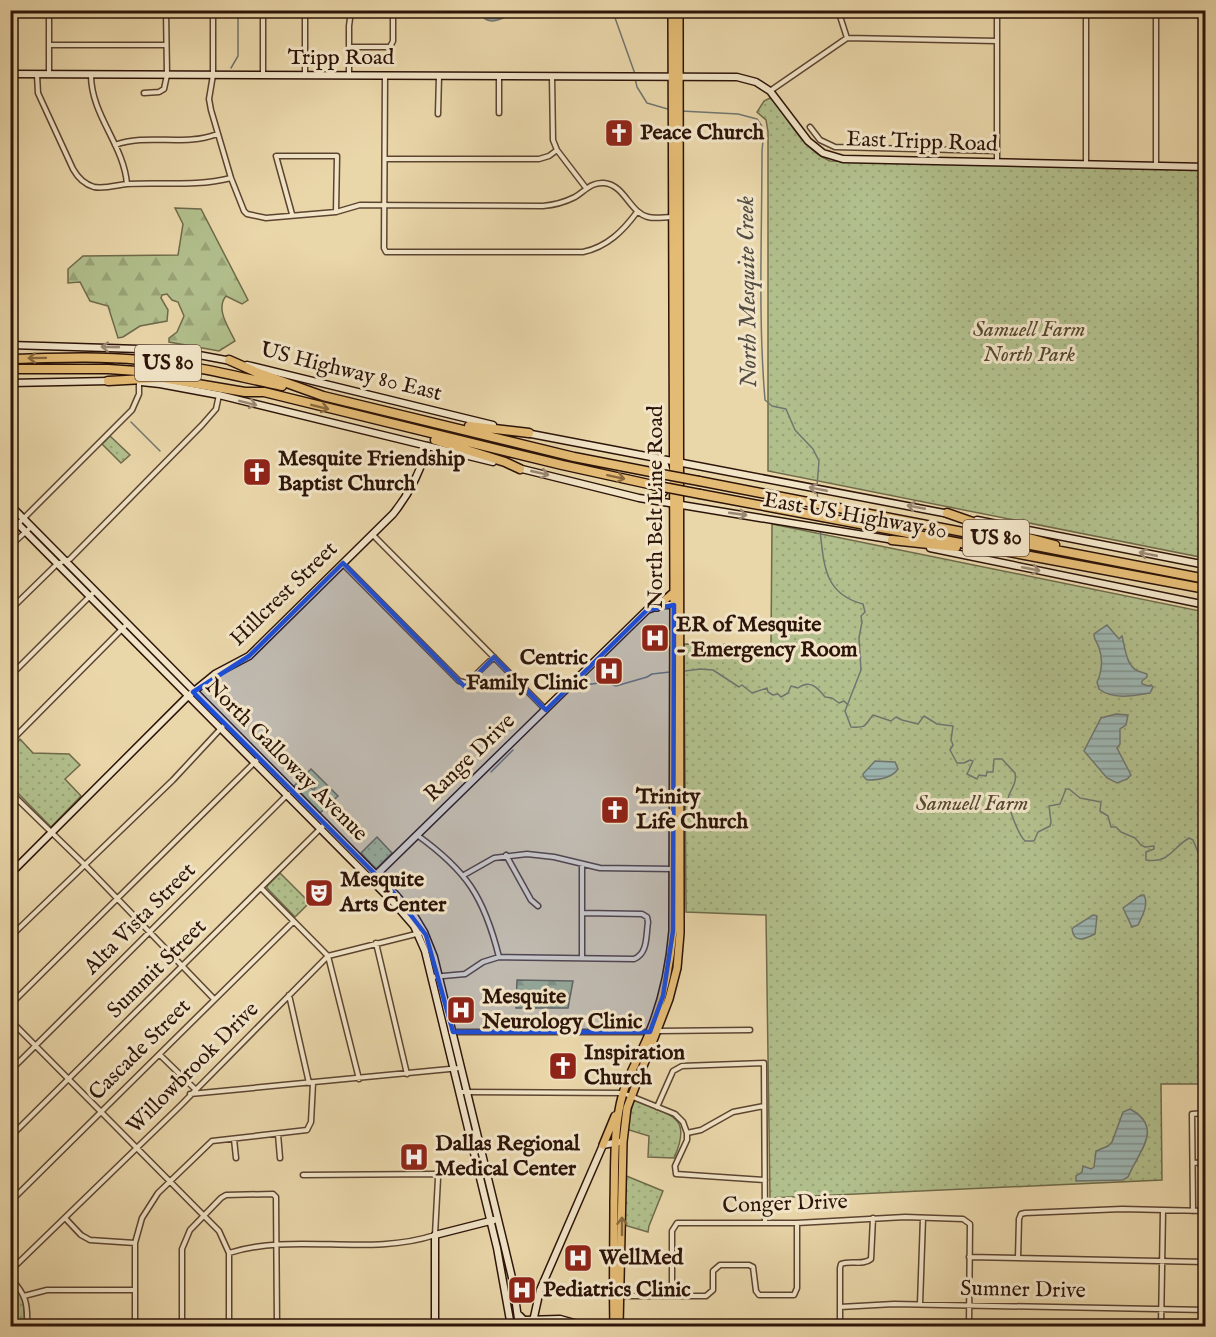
<svg xmlns="http://www.w3.org/2000/svg" width="1216" height="1337" font-family="'IM FELL English',serif">
	<style>
		.grass { fill: url(#grass-dots); stroke: #6f6a4a; stroke-width: 1.5 }
		.forest { fill: url(#forest-firs); stroke: #6f6a4a; stroke-width: 1.5 }
		.water { fill: url(#water-rules); stroke: #70756f; stroke-width: 1.5 }
		.lines { fill: none; stroke-linecap: round; stroke-linejoin: round }
		.stream { stroke: #70756f; stroke-width: 1.5 }
		.street-casing { stroke: #5c4431; stroke-width: 7 }
		.secondary-casing { stroke: #2d1409; stroke-width: 9 }
		.primary-casing { stroke: #2d1409; stroke-width: 10 }
		.highway-casing { stroke: #2d1409; stroke-width: 11 }
		.street { stroke: #f1e4c7; stroke-width: 4 }
		.secondary { stroke: #f1e4c7; stroke-width: 6 }
		.primary { stroke: #e4bb74; stroke-width: 7 }
		.highway { stroke: #e4bb74; stroke-width: 8 }
		.highway-bridge-casing { stroke: #2d1409; stroke-width: 11; stroke-linecap: butt }
		.highway-bridge { stroke: #e4bb74; stroke-width: 8 }
		.oneway { stroke: #998672 }
		.oneway2 { stroke: #88683e }
		.marked { fill: #1d4ed8; fill-opacity: 0.2; stroke: #1d4ed8; stroke-width: 4.5; stroke-linejoin: round }
		.labels { text-anchor: middle; dominant-baseline: central; stroke-width: 6; stroke-linejoin: round; paint-order: stroke }
		.shield { fill: #f1e4c7; stroke: #685242; stroke-width: 1.5 }
		.shield-label { font-size: 21px; font-weight: bold; fill: #2d1409 }
		.street-label { font-size: 22px; fill: #2d1409; stroke: #f1e4c7 }
		.poi-label { font-size: 22px; font-weight: bold; fill: #2d1409; stroke: #f1e4c7; text-anchor: start }
		.park-label { font-size: 22px; font-style: italic; fill: #554730; stroke: #f1e4c7 }
		.water-label { font-size: 24px; font-style: italic; fill: #544d44; stroke: #f1e4c7 }
	</style>
	<defs>
		<pattern id="grass-dots" width="8" height="8" patternUnits="userSpaceOnUse" patternTransform="scale(1.5)"><rect width="8" height="8" fill="#b1bf8c"/><path d="M2 2h.1M6 6h.1" fill="none" stroke="#99a377" stroke-width="1.8" stroke-linecap="round"/></pattern>
		<pattern id="forest-firs" width="22" height="20" patternUnits="userSpaceOnUse" patternTransform="scale(1.5)"><rect width="22" height="20" fill="#b1bf8c"/><path d="M5 1l3.5 6h-7zM16 11l3.5 6h-7z" fill="#99a377"/></pattern>
		<pattern id="water-rules" width="6" height="5" patternUnits="userSpaceOnUse" patternTransform="scale(1.5)"><rect width="6" height="5" fill="#9cb6b3"/><path d="M0 2.5h6" fill="none" stroke="#809390"/></pattern>
	</defs>
	<rect width="100%" height="100%" fill="#e9d6a9"/>
	<filter id="stains"><feTurbulence type="fractalNoise" baseFrequency=".00333" numOctaves="4"/><feColorMatrix values="0 0 0 0 .2 0 0 0 0 .09 0 0 0 0 .02 0 0 0 .5 -.17"/></filter>
	<radialGradient id="worn" r=".72"><stop offset=".6" stop-color="#630" stop-opacity="0"/><stop offset="1" stop-color="#630" stop-opacity=".3"/></radialGradient>
	<path class="grass" d="M772 97C787 118 804 151 830 161L1085 167 1205 168V558L768 471V132L766 120 757 112 764 101Z
		M110 436 130 455 121 463 102 444Z
		M772 524 1205 612V1084H1161L1162 1180 770 1198 766 915 686 912 684 644 771 645Z
		M20 739 33 753 69 754 80 765 65 779 81 796 51 827 11 786V749Z
		M311 769 338 796 320 813 300 792 308 785 313 790 318 785 312 779 299 791 294 786Z
		M377 837 392 853 376 869 361 853Z
		M280 873 308 901 307 905 295 917 267 888V886Z
		M634 1100C668 1115 694 1114 674 1158L648 1157 649 1136 626 1129Z
		M624 1175 663 1191 649 1226 648 1232 624 1225Z
		M10 1279 23 1298 25 1326H11Z"/>
	<path class="forest" d="M175 208 201 209 248 300 242 304 226 296C215 309 229 328 235 341L219 351 169 342V338L177 332 184 316 178 302 172 300 167 294 162 295 161 298 168 310 167 321 140 326 123 337 118 338 108 306 90 301 80 282 68 283V269L83 256 178 255 183 224Z
		M517 980 573 981 568 1008H516Z"/>
	<path class="water" d="M482 11H507L509 16C499 19 490 26 481 15Z
		M1107 625 1119 639 1122 636C1125 647 1126 666 1138 671 1141 672 1144 673 1147 674V677L1142 681V684L1149 686 1151 685 1153 687 1150 693C1133 696 1113 700 1099 689L1097 682C1102 672 1103 658 1099 648 1097 641 1094 641 1094 634Z
		M1116 714 1128 715 1126 725 1120 729V744L1117 748 1131 775 1127 779 1117 783 1107 778 1084 751 1101 718Z
		M875 761 895 762 898 769C892 778 878 780 867 780L863 776V774Z
		M1141 895H1144C1149 905 1142 916 1138 925L1132 927 1123 908Z
		M1093 915 1097 916 1095 934C1085 939 1074 944 1072 929L1074 927Z
		M1130 1109C1165 1128 1138 1152 1128 1177L1123 1180 1076 1181V1176L1082 1172 1083 1166 1091 1169 1094 1167 1096 1151 1108 1146 1112 1142 1123 1112Z"/>
	<g class="lines">
		<path class="stream" d="M610 10 614 15 635 74
			M231 68 238 56V10
			M635 78 637 87 647 103 671 110
			M681 111 738 114 757 119 764 129 762 151C762 234 758 317 765 400L772 406 786 409 795 430 813 449 819 461 817 486
			M131 422 160 451
			M817 491 818 501
			M820 530C824 565 824 594 863 604L865 612 861 616 862 622 859 638 861 670 845 711 851 727C867 728 864 726 873 715L891 721 896 717 902 720 918 724 924 716 937 724 953 726 951 740 953 745 950 750 957 763H964L970 760 973 761 967 774 977 779 979 775 986 776 987 772H993L994 759H1002L1015 773C1017 782 1012 788 1009 795 1006 804 1018 834 1025 841H1034L1038 832 1050 826 1051 822 1049 806 1060 804 1066 789H1069L1080 798 1101 802 1100 811 1108 816 1111 827H1116L1121 832 1135 838 1141 845 1145 847 1154 846V849L1146 852V860C1169 864 1172 848 1189 838L1193 840 1200 857 1206 862
			M685 671 700 669 713 670 739 687 742 685 752 693 767 688 768 692 773 695 778 694 781 697 788 693 791 686 798 688C810 679 818 688 825 697L832 698 839 703 844 701 847 704
			M575 690 579 686 605 682 616 686 647 677 652 674 670 672
			M491 772 513 750"/>
		<g class="street-casing">
			<path id="street" d="M213 10V75L209 99 211 110 231 178 244 211 247 214 266 218 336 212 360 205 543 206C555 205 565 202 575 197 585 191 591 182 604 183 625 185 629 212 648 217 655 219 664 217 672 217
				M286 10 464 13
				M838 10 847 38
				M997 10V162
				M49 45H166
				M350 47H390L393 41V12
				M49 74V10
				M37 75 38 93 73 169C78 178 84 184 94 187 105 189 117 185 127 184 162 182 196 187 231 178
				M91 75C91 115 124 145 127 184
				M263 75V10
				M305 75V12
				M349 75V26L351 11
				M385 76 384 248 386 252H583C607 247 623 231 637 212
				M552 76 553 140 557 150 586 188
				M770 91 847 38 997 41
				M144 93 159 92 164 89 167 75 166 10
				M499 113V76
				M438 114 439 76
				M810 127 820 140 835 147 997 151
				M115 145C148 133 184 147 217 134
				M385 159H539L549 156 557 150
				M1086 164V10
				M1156 166V10
				M292 214 276 156H337L336 212
				M18 524 132 410 139 394V382
				M372 534 545 709
				M10 546 31 527
				M343 564 459 681 467 683 494 657
				M10 610 57 564 70 559 202 425 216 409 219 395
				M10 676 95 591
				M10 742 127 624
				M10 792 84 864 214 999
				M10 808 18 800
				M417 835C467 871 484 897 499 957
				M506 855 531 900 538 906
				M582 864V957
				M464 875 494 858 527 854 554 857 600 868 673 869
				M261 888 328 956 359 1079
				M10 937 173 780 226 723
				M376 943 407 1074
				M432 977 465 974 483 962 499 957 634 959C648 954 646 935 648 922L647 917 642 914 582 913
				M289 995 309 1083
				M10 1005 260 757
				M10 1020 219 1231 229 1253V1326
				M658 1031 750 1030
				M451 1032H650
				M160 1055 196 1090
				M10 1071 288 794
				M459 1092 623 1093 675 1114 683 1122 687 1133V1140L675 1166 676 1174 765 1180
				M190 1094 460 1068
				M657 1107 673 1071 682 1066 764 1063 765 1223
				M687 1133 701 1130 733 1112 764 1106
				M278 1134 280 1158
				M10 1137 326 823
				M234 1139 236 1158
				M1193 1163 1206 1162
				M10 1202 293 922
				M1193 1211 1192 1114 1206 1113
				M65 1218 81 1235 90 1240 135 1243
				M229 1253C295 1232 368 1257 435 1235L438 1178 436 1174 303 1175
				M969 1257 1206 1262
				M1018 1258 1019 1219 1021 1214 1025 1213 1122 1209 1206 1211
				M10 1271 179 1107 328 956 424 932
				M10 1277C26 1295 28 1303 27 1326
				M24 1296 47 1290H134
				M620 1296H706L713 1290V1271L720 1265H749L753 1267 756 1291 759 1295H794L797 1288V1223
				M672 1296V1231L677 1223H797L905 1217 963 1219 970 1224 969 1326
				M920 1304 923 1218
				M840 1307 894 1304 1206 1310
				M135 1326V1243L142 1218 158 1193 212 1141 307 1130 311 1122 313 1083
				M182 1326V1249L190 1230 221 1198 226 1195 273 1194 276 1197 277 1326
				M840 1326V1268L841 1264C851 1260 863 1266 871 1259L873 1218
				M1161 1326 1163 1211"/>
		</g>
		<g class="secondary-casing">
			<path id="secondary" d="M10 74 737 77 756 82 770 91 808 141 823 153 843 159 1206 167
				M10 345 172 350 231 361
				M247 365 493 425
				M141 382 160 384 219 395 493 462
				M10 383 110 381
				M526 433 949 514
				M518 468 639 498 894 540
				M652 498C668 497 670 479 665 465L657 459
				M10 505 394 893 415 917 424 932 434 957 504 1244 513 1282 519 1326
				M10 516 395 904 414 926 425 951 497 1248 511 1326
				M977 520 1206 565
				M930 548 1206 605
				M10 874 188 696 215 674 249 656 393 514C410 493 420 473 428 446
				M373 878 647 610 661 605H679
				M518 1314 524 1320 560 1319 585 1326
				M435 1326V1235L494 1220
				M532 1326 540 1290 603 1145 619 1142"/>
		</g>
		<g class="primary-casing">
			<path id="primary" d="M657 607 674 592
				M603 1145 615 1116
				M614 1326C613 1285 614 1244 614 1202 615 1166 613 1127 623 1093 630 1070 643 1051 651 1029 664 997 670 966 673 931L674 600 672 10
				M619 1326 623 1142 627 1108 669 999 677 968 680 933 679 10"/>
		</g>
		<g class="highway-casing">
			<path id="highway" d="M10 359C54 358 97 356 140 360 188 364 235 376 282 386
				M229 360 256 372 323 396 574 457 656 473
				M10 369H108L166 373
				M108 381 162 378 245 392H264L562 465 653 485
				M469 426 529 433
				M435 440 505 462 520 469
				M699 481 1206 579
				M700 494 1206 589
				M947 513 987 527 1055 545
				M892 540 956 547"/>
		</g>
		<use href="#street" class="street"/>
		<use href="#secondary" class="secondary"/>
		<use href="#primary" class="primary"/>
		<use href="#highway" class="highway"/>
		<g class="highway-bridge-casing">
			<path id="highway-bridge" d="M656 473 699 481
				M653 485 700 494"/>
		</g>
		<use href="#highway-bridge" class="highway-bridge"/>
	</g>
	<defs><path id="oneway-shaft" d="M-6 0H5M1.5-3L5.5 0L1.5 3" fill="none" stroke-width="1.6" stroke-linecap="round" stroke-linejoin="round" transform="scale(1.5)"/></defs>
	<g class="oneway">
		<use href="#oneway-shaft" transform="translate(110 347) rotate(-178)"/>
		<use href="#oneway-shaft" transform="translate(248 403) rotate(14)"/>
		<use href="#oneway-shaft" transform="translate(540 473) rotate(13)"/>
		<use href="#oneway-shaft" transform="translate(818 489) rotate(-169)"/>
		<use href="#oneway-shaft" transform="translate(916 507) rotate(-169)"/>
		<use href="#oneway-shaft" transform="translate(738 514) rotate(8)"/>
		<use href="#oneway-shaft" transform="translate(1148 554) rotate(-169)"/>
		<use href="#oneway-shaft" transform="translate(1031 569) rotate(11)"/>
	</g>
	<g class="oneway2">
		<use href="#oneway-shaft" transform="translate(37 358) rotate(179)"/>
		<use href="#oneway-shaft" transform="translate(320 407) rotate(14)"/>
		<use href="#oneway-shaft" transform="translate(616 477) rotate(12)"/>
		<use href="#oneway-shaft" transform="translate(622 1226) rotate(-90)"/>
	</g>
	<path class="marked" d="M343 563 465 687 494 657 546 710 647 610 674 605 673 931 663 996 650 1032H453L426 935 393 892 193 692 249 656Z"/>
	<defs>
		<g id="church-square" transform="scale(1.5)"><rect x="-9" y="-9" width="18" height="18" rx="4" fill="#8f2418" stroke="#f1e4c7"/><path d="M-1.2-6h2.4v3.5h3.3v2.4h-3.3V6h-2.4V-.1h-3.3v-2.4h3.3Z" fill="#fff"/></g>
		<g id="hospital-square" transform="scale(1.5)"><rect x="-9" y="-9" width="18" height="18" rx="4" fill="#8f2418" stroke="#f1e4c7"/><path d="M-5-5h3v3.5h4V-5h3V5h-3V1.5h-4V5h-3Z" fill="#fff"/></g>
		<g id="theatre-square" transform="scale(1.5)"><rect x="-9" y="-9" width="18" height="18" rx="4" fill="#8f2418" stroke="#f1e4c7"/><path d="M-5-5.5Q0-4 5-5.5V0Q5 5 0 6Q-5 5-5 0ZM-3.3-2.5H-1v1.5H-3.3ZM1-2.5H3.3v1.5H1ZM-2.8 1Q0 5.5 2.8 1Z" fill="#fff"/></g>
	</defs>
	<g fill-rule="evenodd">
		<use href="#church-square" x="619" y="133"/>
		<use href="#church-square" x="257" y="472"/>
		<use href="#hospital-square" x="655" y="638"/>
		<use href="#hospital-square" x="609" y="671"/>
		<use href="#church-square" x="615" y="810"/>
		<use href="#theatre-square" x="319" y="893"/>
		<use href="#hospital-square" x="461" y="1010"/>
		<use href="#church-square" x="563" y="1066"/>
		<use href="#hospital-square" x="414" y="1157"/>
		<use href="#hospital-square" x="578" y="1258"/>
		<use href="#hospital-square" x="522" y="1290"/>
	</g>
	<g class="labels">
		<g class="shield">
			<rect x="135" y="345" width="66" height="36" rx="4.5"/>
			<rect x="963" y="520" width="66" height="36" rx="4.5"/>
		</g>
		<g class="shield-label">
			<text x="168" y="363">US 80</text>
			<text x="996" y="538">US 80</text>
		</g>
		<g class="street-label">
			<text x="341" y="58">Tripp Road</text>
			<text transform="translate(922 142) rotate(2)">East Tripp Road</text>
			<text transform="translate(351 372) rotate(14)">US Highway 80 East</text>
			<text transform="translate(656 507) rotate(-90)">North Belt Line Road</text>
			<text transform="translate(855 516) rotate(10)">East US Highway 80</text>
			<text transform="translate(284 594) rotate(-44)">Hillcrest Street</text>
			<text transform="translate(470 758) rotate(-44)">Range Drive</text>
			<text transform="translate(286 760) rotate(45)">North Galloway Avenue</text>
			<text transform="translate(140 919) rotate(-45)">Alta Vista Street</text>
			<text transform="translate(157 969) rotate(-45)">Summit Street</text>
			<text transform="translate(140 1050) rotate(-45)">Cascade Street</text>
			<text transform="translate(193 1068) rotate(-45)">Willowbrook Drive</text>
			<text transform="translate(785 1204) rotate(-2)">Conger Drive</text>
			<text transform="translate(1023 1290) rotate(1)">Sumner Drive</text>
		</g>
		<g class="poi-label">
			<text x="640" y="133">Peace Church</text>
			<text x="278" y="459">Mesquite Friendship<tspan x="278" dy="25">Baptist Church</tspan></text>
			<text x="676" y="625">ER of Mesquite<tspan x="676" dy="25">- Emergency Room</tspan></text>
			<text x="588" y="658" text-anchor="end">Centric<tspan x="588" dy="25">Family Clinic</tspan></text>
			<text x="636" y="797">Trinity<tspan x="636" dy="25">Life Church</tspan></text>
			<text x="340" y="880">Mesquite<tspan x="340" dy="25">Arts Center</tspan></text>
			<text x="482" y="997">Mesquite<tspan x="482" dy="25">Neurology Clinic</tspan></text>
			<text x="584" y="1053">Inspiration<tspan x="584" dy="25">Church</tspan></text>
			<text x="435" y="1144">Dallas Regional<tspan x="435" dy="25">Medical Center</tspan></text>
			<text x="599" y="1258">WellMed</text>
			<text x="543" y="1290">Pediatrics Clinic</text>
		</g>
		<g class="park-label">
			<text x="1029" y="330">Samuell Farm<tspan x="1029" dy="25">North Park</tspan></text>
			<text x="972" y="804">Samuell Farm</text>
		</g>
		<g class="water-label">
			<text transform="translate(748 292) rotate(-91)">North Mesquite Creek</text>
		</g>
	</g>
	<rect width="1216" height="1337" fill="none" stroke="#e9d6a9" stroke-width="36"/>
	<rect x="12" y="12" width="1192" height="1313" fill="none" stroke="#2d1409" stroke-width="3"/>
	<rect x="18" y="18" width="1180" height="1301" fill="none" stroke="#2d1409" stroke-width="1.5"/>
	<rect width="100%" height="100%" filter="url(#stains)"/>
	<rect width="100%" height="100%" fill="url(#worn)"/>
</svg>
